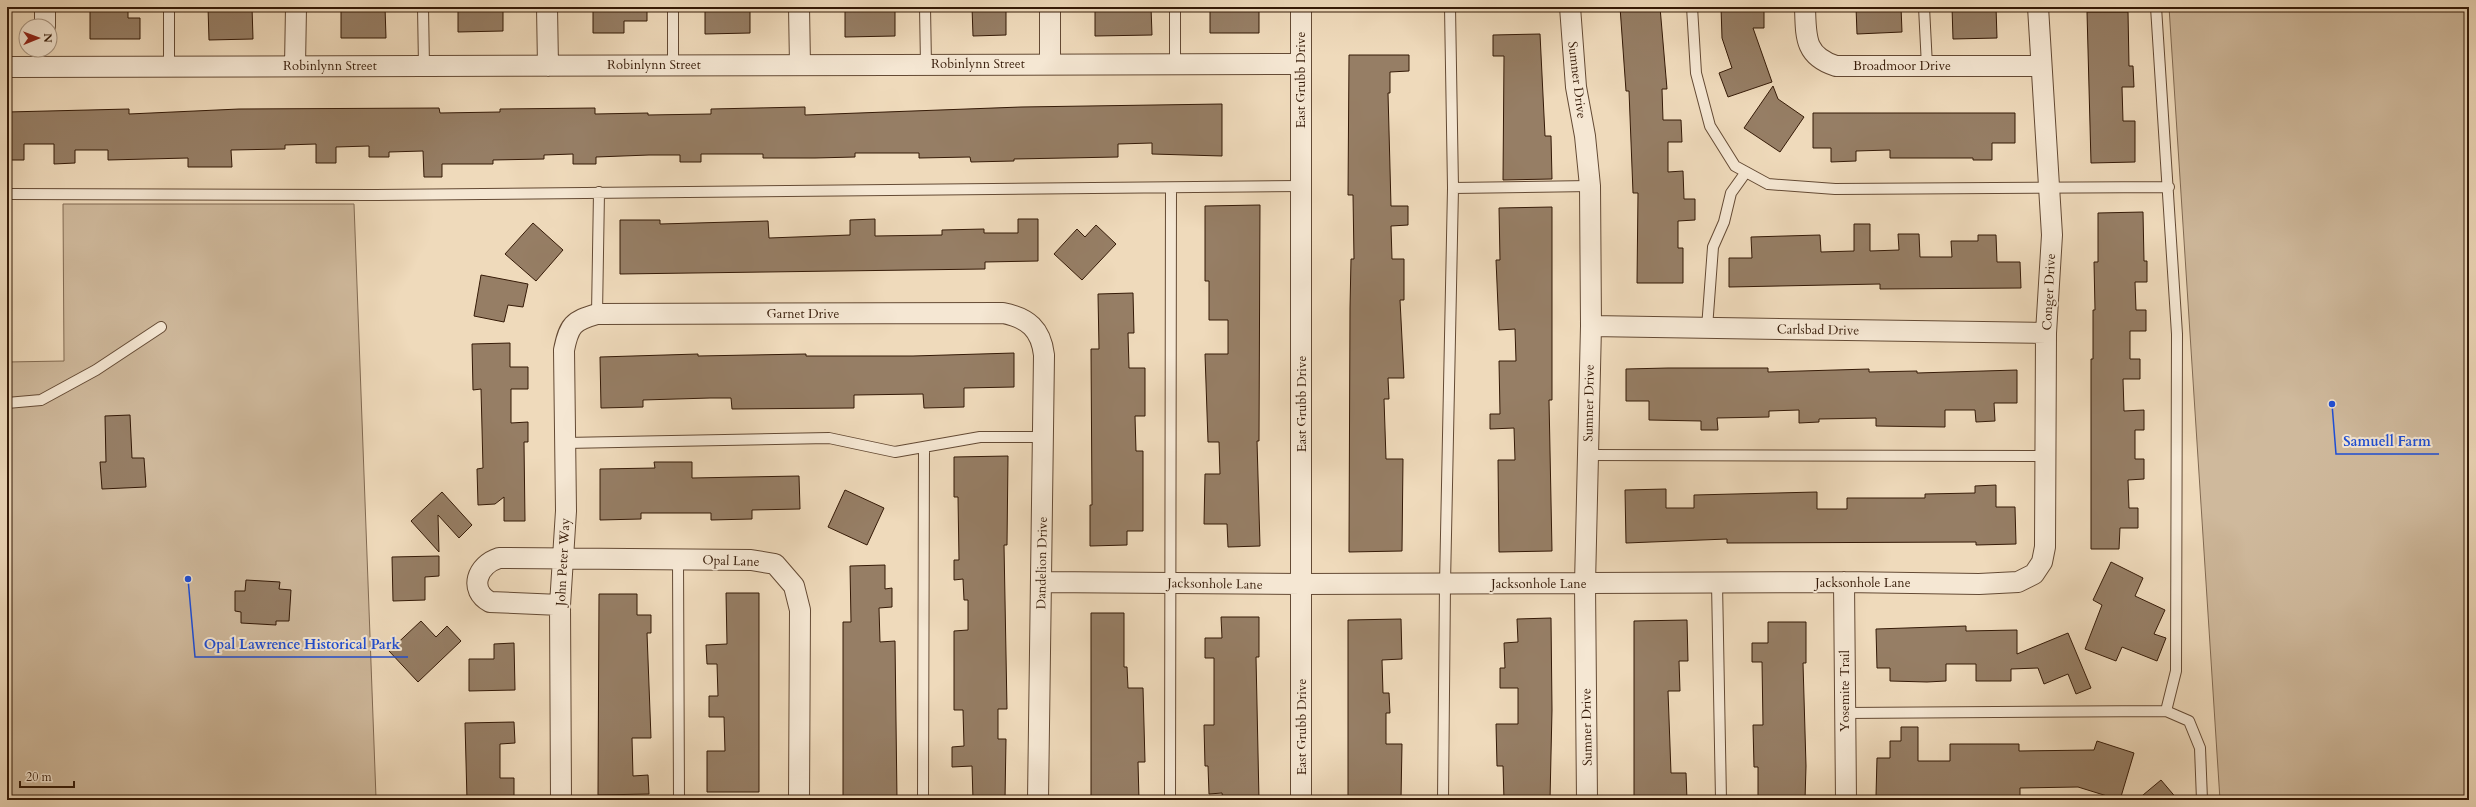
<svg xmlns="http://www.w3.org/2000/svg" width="2476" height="807" font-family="Cardo,serif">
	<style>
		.green { fill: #cfb99c; stroke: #826a52 }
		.building { fill: #967e65; stroke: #351a07 }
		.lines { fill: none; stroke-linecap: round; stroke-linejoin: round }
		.lane-casing { stroke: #644a34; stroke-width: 12 }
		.street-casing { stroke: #644a34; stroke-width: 22 }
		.lane { stroke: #f5e7d3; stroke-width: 10 }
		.street { stroke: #f5e7d3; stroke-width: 20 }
		.labels { text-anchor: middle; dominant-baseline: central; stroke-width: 4; stroke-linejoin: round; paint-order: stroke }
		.street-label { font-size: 13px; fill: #351a07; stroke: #f5e7d3 }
		.leader { fill: none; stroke: #1d4ed8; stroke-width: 1.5 }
		.callout-dot { fill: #1d4ed8; stroke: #f5e7d3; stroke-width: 1.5 }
		.callout-label { font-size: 14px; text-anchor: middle; font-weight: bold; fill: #1d4ed8; stroke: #f5e7d3; stroke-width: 4; stroke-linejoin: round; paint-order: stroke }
	</style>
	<rect width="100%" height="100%" fill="#efdabb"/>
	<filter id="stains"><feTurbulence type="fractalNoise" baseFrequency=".005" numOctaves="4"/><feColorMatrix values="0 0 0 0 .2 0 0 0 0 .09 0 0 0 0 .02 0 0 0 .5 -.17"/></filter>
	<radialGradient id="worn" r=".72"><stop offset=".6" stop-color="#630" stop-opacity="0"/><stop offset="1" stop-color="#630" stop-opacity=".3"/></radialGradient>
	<path class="green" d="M2169 7H2469V800H2220Z
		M63 204H354L376 798 123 796 124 800H7V362L64 361Z"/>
	<path class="building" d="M90 7H128V18H140V39H90Z
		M208 7H252L253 39 209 40Z
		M341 7H385L386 38H341Z
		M458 7H503V31L458 32Z
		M593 7H647V21H624V33H593Z
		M705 7H750V33L705 34Z
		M845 7H895V36L845 37Z
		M972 7H1006V35L973 36Z
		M1095 7H1151L1152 35 1095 36Z
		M1210 7H1259V33H1210Z
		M1620 7H1660L1667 89H1662L1663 120H1681L1682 142H1668V172L1683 171 1684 199H1695V220L1678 221V248H1683V283H1637L1638 193H1633L1629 91H1626Z
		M1721 7H1764V28H1753L1772 82 1728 97 1719 73 1732 68 1722 38Z
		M1856 7H1901L1902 32 1857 34Z
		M1952 7H1996L1997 38 1953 39Z
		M2087 12H2128L2129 66H2133L2134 87H2122L2123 121H2135V162L2091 163Z
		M1540 34 1545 136H1551L1552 179 1503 180 1504 56H1493V35Z
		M1349 55H1409V71L1390 72V93H1388L1391 206H1408V225L1391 226 1392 259H1404V300H1400L1404 378H1388L1389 399H1384L1386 459H1403L1402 551 1349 552 1350 308 1351 259H1354L1353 195H1348Z
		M1773 86 1778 99 1804 117 1780 152 1744 128Z
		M1222 104V156L1152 154V143L1118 144V157L1014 159V161L971 162 970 157 919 158V153H855V157L815 158H763V154H701V162H680V155H649L596 157V164H573V154L544 155V159L493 160V164H442V177H424L423 151 389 152V157H369V146L336 147V163H316V144L285 145V149L231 150 232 167H188V158L108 160V150H75V163L54 164V144H24V160H7V112L129 109V114L239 109 439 108 440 113 500 112V109L595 108V114L648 113V115L711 114V109L805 107V115L1021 107Z
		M1813 113H2015V143H1992V160H1973V158H1890V150L1856 151V161L1831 162V148H1813Z
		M1260 205 1259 441H1257L1260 546 1228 547 1227 524H1204L1205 474H1220L1219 442H1208L1205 354H1228V320H1209V281H1205V206Z
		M1552 207V400H1549L1552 551 1499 552 1498 460H1515L1514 428 1490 429V414H1500L1499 361H1516L1515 329 1499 330 1496 260H1500L1499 208Z
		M2143 212 2144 261H2147V282H2135L2136 310H2146V331H2130V359H2140V379H2123L2124 411 2144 410V430H2135V459H2144V479L2128 480 2129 508H2138V528H2120L2119 549H2091V359H2093V310H2095L2094 262H2098V213Z
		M875 219V236L942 235V230L984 229V233H1018V219H1038V261L985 262V269L620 274V220H660V224L768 221 769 238 850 235V220Z
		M533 223 563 250 536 281 505 254Z
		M1854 224H1870V251L1899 250 1898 234H1919L1920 257H1952L1951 241H1978V235H1996L1997 262H2020L2021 288 1880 289V284L1729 287V258H1752L1751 237 1820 235 1821 252 1854 251Z
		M1096 225 1116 244 1082 280 1054 254 1077 229 1085 237Z
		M481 275 528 284 523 307 508 305 504 322 474 316Z
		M1133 293 1134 333H1128L1129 368H1145V416H1135L1136 451H1143V531H1127V545L1090 546V505H1092L1091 349H1099L1098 294Z
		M510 343V367H528V389H511V423L528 422V442H524L525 521H504V497L495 504 478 505 477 469 483 468 481 389 473 390 472 344Z
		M1014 353V387L964 388V407L924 408 923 394 854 395V408L732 409 731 398H710L643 400V407L601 408 600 357 698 354V356L806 354V356H913Z
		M1668 368H1768V372L1869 369V372L1917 371V373L2017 370V403H1994L1995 421 1976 422 1975 410H1945V427L1876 426V418L1819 419V422L1799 423V410L1769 411V417L1717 418 1718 430H1701V421L1649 420V401H1626V369Z
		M130 415 132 458H144L146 487 102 489 100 462H106L105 416Z
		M1008 456 1007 545H1004L1007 709H998V739H1006L1005 800H973L972 766 952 767V747L964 746 963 710H954V631L968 630V600H964L963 579 954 580V560H959L958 497H954V457Z
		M654 462H692V478L799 476 800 509 752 510V519L711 520V513H641V519L600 520V469L655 468Z
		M1996 485V507H2015L2016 544 1976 545V542L1727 543V539L1626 543 1625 490 1666 489V508H1694V495L1817 492V509H1847V498H1925V494L1975 493V486Z
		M845 490 884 508 867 545 828 527Z
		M442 492 472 525 459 538 438 515 439 552 411 521Z
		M439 556V576L425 577V600L393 601 392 557Z
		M2111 562 2143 578 2135 596 2165 610 2154 634 2166 638 2157 661 2122 647 2116 661 2085 649 2102 605 2093 600Z
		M885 565V589L892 588V607L879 608 880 642 895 641 897 800H843V622H851L850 566Z
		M246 580 280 582 279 589 291 590 289 621H276V625L241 623V612L235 611V591H245Z
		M726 593H759V792H707V751H725L724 717H709V696H718L717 664H707L706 645 727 644Z
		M599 594H637V615H651V633H647L651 738H632L633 776 648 775 649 794 598 795Z
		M1091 613H1124V667H1127L1128 688H1143L1145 762H1138L1139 800H1091Z
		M1221 617H1259V657H1256L1259 800H1223L1222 793 1209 794 1208 766H1205L1204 725H1214V658H1205V638H1222Z
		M1551 618 1552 710 1550 800H1504L1503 766H1497L1496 724H1518V688H1500V668H1505L1504 643 1518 642 1517 619Z
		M1401 619 1402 659 1382 660 1383 693H1389L1390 713H1386V744H1402L1401 800H1348V620Z
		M1687 620 1688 661H1679L1680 691H1668L1671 773H1686L1687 800H1634V621Z
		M421 621 436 637 447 626 461 641 418 682 389 651Z
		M1768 622H1806V663H1803L1806 766 1805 800 1758 799V767H1754L1753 725H1763L1762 662H1752V643H1768Z
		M1966 626V631L2017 630V654L2068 633 2091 688 2076 694 2068 674 2044 684 2038 668 2011 669V681H1976V664H1946V681L1927 682 1890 681V668H1877L1876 629Z
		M514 643 515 690 469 691V659H494V644Z
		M514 722 515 743 500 744V778H514V800H467L465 723Z
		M1901 727H1918V761H1950V744H2019V751L2094 750 2097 741 2134 753 2120 800 2078 787 2020 788V796H1876L1877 758H1890V741H1901Z
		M2161 780 2178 800H2137Z"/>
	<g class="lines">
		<g class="lane-casing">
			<path id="lane" d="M169 7V66
				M423 7 424 66
				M673 7V65
				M925 7 926 65
				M1175 7V64
				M1692 7 1696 73 1710 126 1735 166 1768 184 1835 189 2169 187
				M1924 7 1927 66
				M2156 7 2177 334 2176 671 2166 711
				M1453 188 1590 186
				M7 194 376 195 1301 186
				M597 314 599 192
				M1707 328 1713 247 1724 222 1731 193 1746 172
				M7 403 41 400 96 370 161 327
				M565 443 829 438 895 452 980 437H1043
				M1588 455 2046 456
				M678 559 679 800
				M1717 583 1721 800
				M1845 713 2166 711 2189 721 2200 748 2202 800
				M923 800 924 447
				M1170 800 1171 188
				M1443 800 1445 584 1453 188 1450 7"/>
		</g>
		<g class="street-casing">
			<path id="street" d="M45 7V26
				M547 7 548 66
				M799 7 800 65
				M1301 7V800
				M1570 7 1576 87 1585 136 1590 186 1591 326 1585 584 1587 800
				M1805 7C1806 36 1804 56 1836 66H2041
				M1050 64V7
				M295 66 296 7
				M7 67 1301 64
				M1591 326 2046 333
				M1042 582 1302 584 1844 582 1979 584 2018 582 2034 574 2042 562 2045 547 2046 333 2052 235 2038 7
				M1844 582 1846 800
				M560 605 490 602C468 590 477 565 499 558L751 560 775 564 794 586 800 610 799 800
				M561 800 560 605 566 511 564 350C569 325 573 321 597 314L1003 313C1028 318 1041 329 1044 355L1038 800"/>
		</g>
		<use href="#lane" class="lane"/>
		<use href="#street" class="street"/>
	</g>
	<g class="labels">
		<g class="street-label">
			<text x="978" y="64">Robinlynn Street</text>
			<text x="654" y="65">Robinlynn Street</text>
			<text x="330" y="66">Robinlynn Street</text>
			<text x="1902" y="66">Broadmoor Drive</text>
			<text transform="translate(1301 80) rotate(-90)">East Grubb Drive</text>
			<text transform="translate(1577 80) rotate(83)">Sumner Drive</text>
			<text transform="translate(2049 292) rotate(-87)">Conger Drive</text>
			<text x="803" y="314">Garnet Drive</text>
			<text transform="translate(1818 330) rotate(1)">Carlsbad Drive</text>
			<text transform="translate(1589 403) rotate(-89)">Sumner Drive</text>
			<text transform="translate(1302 404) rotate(-90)">East Grubb Drive</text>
			<text transform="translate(731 561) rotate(2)">Opal Lane</text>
			<text transform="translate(563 562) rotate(-87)">John Peter Way</text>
			<text transform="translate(1042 563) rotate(-89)">Dandelion Drive</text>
			<text x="1863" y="583">Jacksonhole Lane</text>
			<text transform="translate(1215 584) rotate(1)">Jacksonhole Lane</text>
			<text x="1539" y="584">Jacksonhole Lane</text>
			<text transform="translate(1845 691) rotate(-90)">Yosemite Trail</text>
			<text transform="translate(1302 727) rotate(-90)">East Grubb Drive</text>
			<text transform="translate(1587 727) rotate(-91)">Sumner Drive</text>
		</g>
	</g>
	<path class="leader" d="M2332 404L2336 454H2439M188 579L195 657H408"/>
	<g class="callout-dot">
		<circle cx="2332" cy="404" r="4"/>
		<circle cx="188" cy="579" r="4"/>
	</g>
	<g class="callout-label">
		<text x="2387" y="446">Samuell Farm</text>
		<text x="302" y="649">Opal Lawrence Historical Park</text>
	</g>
	<rect width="2476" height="807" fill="none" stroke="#efdabb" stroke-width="24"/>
	<rect x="8" y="8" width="2460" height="791" fill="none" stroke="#351a07" stroke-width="2"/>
	<rect x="12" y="12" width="2452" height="783" fill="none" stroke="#351a07"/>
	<g transform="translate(38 38) rotate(89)"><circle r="19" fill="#f5e7d3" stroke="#a89581"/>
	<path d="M0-3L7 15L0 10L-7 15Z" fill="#8f2418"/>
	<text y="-6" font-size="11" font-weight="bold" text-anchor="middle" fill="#351a07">N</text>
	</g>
	<path d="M20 781v6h54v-6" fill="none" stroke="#351a07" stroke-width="2"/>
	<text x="26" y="781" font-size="12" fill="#351a07" stroke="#f5e7d3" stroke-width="3" paint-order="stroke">20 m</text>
	<rect width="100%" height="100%" filter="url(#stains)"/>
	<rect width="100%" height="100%" fill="url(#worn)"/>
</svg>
